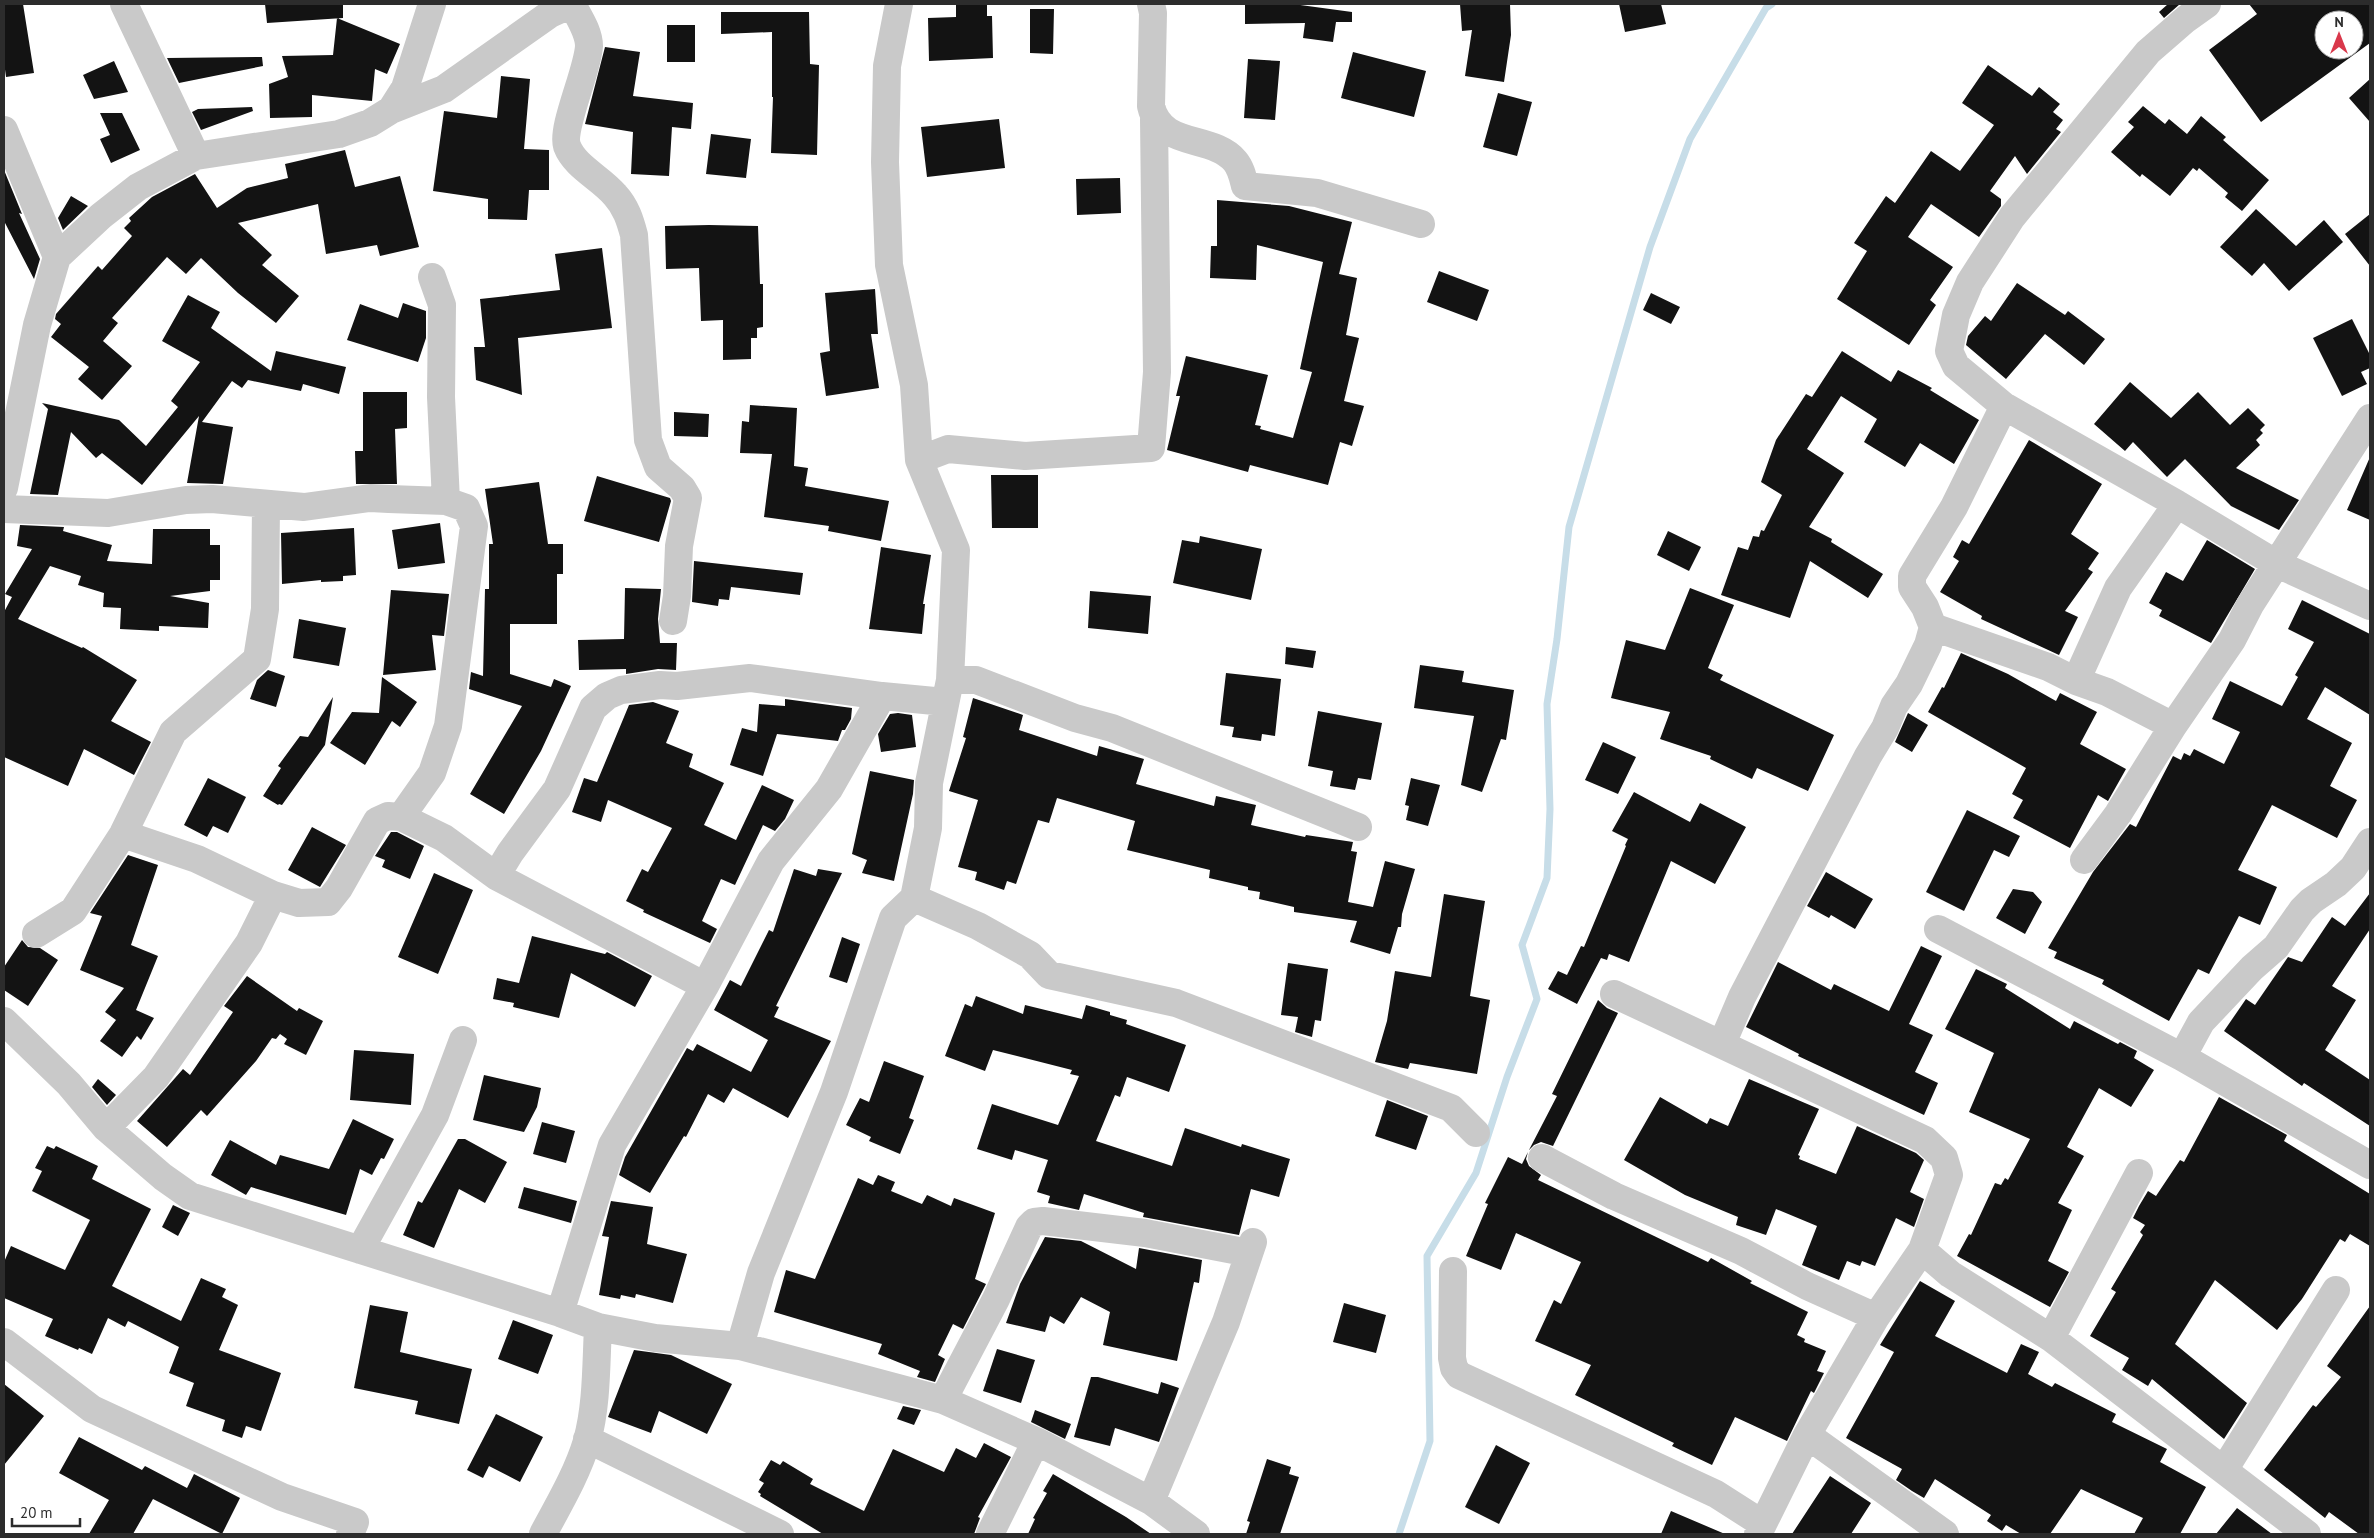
<svg xmlns="http://www.w3.org/2000/svg" width="2374" height="1538" font-family="'PT Sans',sans-serif">
	<style>
		.lines { fill: none; stroke-linecap: round; stroke-linejoin: round }
		.stream { stroke: #c7dde8; stroke-width: 7 }
		.building { fill: #131313; fill-rule: evenodd }
		.minor { stroke: #c9c9c9; stroke-width: 28 }
	</style>
	<rect width="100%" height="100%" fill="#fff"/>
	<g class="lines">
		<path class="stream" d="M1399 1534 1430 1441 1427 1256 1476 1173 1507 1077 1537 999 1522 945 1547 878 1550 809 1547 704 1557 639 1569 527 1650 247 1690 139 1766 8 1772 4"/>
	</g>
	<path class="building" d="M4 4H23L34 73 6 77 4 62Z
		M265 4H343V18L267 23Z
		M956 4H987V16H992L993 58 929 61 928 18 956 17Z
		M1245 4H1293L1352 12V22H1336L1333 42 1303 38 1305 23 1245 24Z
		M1460 4H1510L1511 35 1504 82 1465 76 1472 30 1462 31Z
		M1619 4H1661L1666 24 1625 32Z
		M2168 4H2180L2164 18 2159 12Z
		M2249 4H2370V43L2261 122 2209 50 2257 14ZM2324 20H2354V50H2324Z
		M1030 9H1054L1053 54 1030 53Z
		M721 12H809L810 64 819 65 817 155 771 153 773 97H772V32L721 34Z
		M337 18 400 44 387 74 375 69 372 101 312 95V117L270 118 269 84 288 77 282 56 333 55Z
		M667 25H695V62H667Z
		M605 47 640 52 633 96 693 103 691 129 672 127 669 176 631 174 633 132 585 124Z
		M1353 52 1426 71 1414 117 1341 98Z
		M262 57 263 66 179 83 167 58Z
		M1248 59 1280 61 1275 120 1244 118Z
		M114 61 128 92 94 99 83 75Z
		M1988 65 2032 96 2039 87 2060 104 2053 112 2063 120 2056 129 2061 132 2027 174 2015 156 1990 191 2001 199V206L1979 237 1931 204 1908 237 1953 267 1930 300 1936 305 1909 345 1837 299 1867 251 1854 243 1886 196 1895 203 1931 151 1960 171 1994 125 1962 103Z
		M501 76 530 79 524 149 549 150V190H529L527 220 488 219V199L433 191 444 111 497 118Z
		M2370 79V122L2349 98Z
		M1498 93 1532 102 1517 156 1483 147Z
		M2143 106 2165 124 2169 119 2187 134 2201 116 2226 137 2223 140 2269 180 2242 211 2225 197 2228 193 2199 168 2197 171 2193 168 2170 196 2142 174 2140 177 2111 152 2134 127 2128 122Z
		M252 107 253 111 201 130 192 112 198 109Z
		M100 113H122L140 150 111 163 100 139 110 135Z
		M999 119 1005 168 927 177 921 127Z
		M711 134 751 139 746 178 706 174Z
		M345 150 355 187 400 176 419 247 380 256 377 245 326 254 318 204 238 223 272 255 262 265 299 296 276 323 238 293 201 258 186 274 167 257 112 318 118 323 103 341 132 366 102 400 78 379 89 367 51 337 61 324 55 319 56 314 98 266 102 270 132 236 124 228 131 221 129 218 152 197 195 174 217 208 247 188 288 178 285 164Z
		M4 170 22 214 19 213 40 259 34 279 4 221Z
		M1120 178 1121 213 1077 215 1076 179Z
		M71 196 88 206 63 230 58 218Z
		M1217 200 1289 206 1352 222 1339 274 1357 278 1346 335 1359 338 1344 401 1364 406 1352 446 1340 442 1328 485 1250 465 1248 472 1167 450 1180 396H1176L1186 356 1268 375 1255 425 1261 426 1260 429 1293 438 1312 372 1300 369 1323 262 1257 245 1256 280 1210 278 1211 246H1217Z
		M2256 209 2296 246 2324 220 2343 242 2289 291 2264 263 2252 276 2220 247Z
		M2370 214V266L2345 234Z
		M709 225 758 226 760 284H763V327L757 328V338H751V359L723 360V320L701 321 699 268 666 269 665 226Z
		M602 248 612 328 518 338 522 395 476 380 474 347H485L480 299 560 290 555 254Z
		M1439 271 1489 290 1477 321 1427 302Z
		M2017 283 2065 315 2068 311 2105 339 2084 365 2045 334 2006 379 1966 345 1968 336 1985 316 1991 321Z
		M875 289 878 334H871L879 388 826 396 820 353 830 351 825 293Z
		M1651 293 1680 307 1671 324 1643 310Z
		M188 295 220 312 211 328 271 371 276 351 346 367 339 394 303 384 301 391 248 380 242 388 232 381 202 422 233 427 223 484 187 483 199 416 142 485 102 453 96 458 71 432 58 495 30 494 48 409 42 403 119 420 146 446 178 407 171 401 200 362 162 341Z
		M403 303 426 311V338L418 362 347 340 360 304 398 318Z
		M2352 319 2370 355V368L2361 372 2367 384 2342 396 2313 338Z
		M1842 351 1891 382 1898 370 1932 388 1930 390 1979 420 1954 464 1920 443 1905 467 1864 442 1877 419 1841 396 1807 449 1844 473 1809 527 1832 539 1831 542 1883 574 1868 598 1810 561 1790 618 1721 595 1738 547 1748 550 1753 536 1759 537 1761 530 1764 531 1782 495 1761 482 1776 440 1806 394 1812 397Z
		M2130 382 2171 418 2198 392 2230 425 2248 408 2265 425 2260 430 2263 433 2256 440 2260 445 2236 468 2299 500 2279 530 2231 506 2185 459 2167 477 2133 442 2125 451 2094 424Z
		M363 392H407V428L395 429 397 484H356L355 451H363Z
		M750 405 797 408 794 466 808 468 805 486 889 501 881 541 828 531 829 526 764 517 772 454 740 453 742 421 749 422Z
		M674 412 709 414 708 437 674 436Z
		M2029 440 2102 484 2071 534 2099 553 2088 569 2093 572 2065 611 2078 617 2059 655 1981 619 1982 616 1940 592 1959 561 1953 557 1962 540 1969 544Z
		M2370 457V520L2347 510Z
		M991 475H1038V528H992Z
		M597 476 670 498 671 501 659 542 584 521Z
		M539 482 548 544H563V574H557V624H510V674L551 687 554 679 571 686 541 751 504 814 470 794 522 706 469 689 471 672 483 676 485 589H489V544H493L485 489Z
		M440 523 445 563 398 569 392 530Z
		M20 525 64 527 63 531 112 545 107 561 152 564 153 529H210V545H220V580H210V591L170 596 209 603 208 628 159 626V631L120 629 121 608 103 607 104 593 78 585 81 576 50 566 18 619 82 648 83 647 137 680 111 721 151 742 134 775 84 749 68 786 4 757V612L12 597 5 594 32 549 17 546Z
		M354 528 356 575 343 576V581L321 582V580L282 584 281 533Z
		M1668 531 1701 547 1689 571 1657 555Z
		M1200 536 1262 549 1251 600 1173 583 1182 540 1199 543Z
		M2207 540 2255 569 2211 643 2159 616 2162 610 2149 603 2166 572 2183 581Z
		M881 547 931 555 923 604H925L922 634 869 629Z
		M694 561 803 573 800 595 731 587 729 600 719 599 718 606 692 602Z
		M625 588 661 589 658 619 660 643H677L676 670 658 669 626 674V669L579 670 578 640 624 639Z
		M1690 588 1734 605 1708 668 1723 675 1720 680 1834 735 1808 791 1757 768 1752 779 1710 759 1711 756 1660 739 1670 712 1611 698 1626 640 1665 650Z
		M391 590 449 594 444 636 432 635 436 670 383 675Z
		M1090 591 1151 596 1148 634 1088 628Z
		M2302 600 2370 634V715L2325 687 2307 719 2352 743 2330 786 2357 800 2337 838 2272 805 2238 870 2277 887 2260 925 2239 916 2209 974 2198 969 2169 1021 2102 984 2104 980 2054 958 2057 952 2048 948 2093 872 2130 824 2136 827 2173 756 2181 760 2184 753 2190 756 2194 749 2224 764 2240 732 2212 719 2230 681 2282 706 2298 677 2295 675 2314 642 2288 629Z
		M299 619 346 628 339 666 293 658Z
		M1286 647 1316 651 1313 668 1285 664Z
		M1961 653 2008 674 2056 701 2060 693 2097 712 2080 744 2126 769 2108 801 2098 795 2070 848 2013 818 2023 800 2012 794 2026 768 1928 712 1942 687 1944 688Z
		M1420 665 1464 671 1462 682 1514 690 1506 740 1501 739 1482 792 1461 785 1474 716 1414 708Z
		M268 670 285 676 276 707 250 699 257 680Z
		M1226 673 1281 679 1275 736 1262 734 1261 741 1232 737 1234 727 1220 725Z
		M382 677 417 702 400 727 392 721 365 765 330 743 352 712 379 713Z
		M333 697 325 745 282 805 279 804 278 805 263 796 281 768 278 766 300 736 308 737Z
		M973 698 1023 715 1019 730 1097 756 1099 746 1144 759 1136 784 1214 806 1216 796 1256 805 1251 825 1305 837 1306 835 1353 842 1351 851 1357 852 1348 902 1373 907 1385 861 1415 869 1402 914 1401 927H1398L1390 954 1350 942 1357 921 1294 912V907L1259 899 1260 892 1248 890V887L1209 878 1210 870 1127 850 1135 821 1057 798 1049 823 1038 820 1016 884 1007 881 1004 890 975 880 977 872 958 867 978 800 949 791 966 738 963 737Z
		M785 699 852 708 851 719 845 730H842L838 741 777 734 763 776 730 765 742 728 757 732 759 704 785 706Z
		M653 702 679 711 666 743 693 754 689 767 724 783 704 825 736 840 762 785 794 800 785 819 775 831 763 825 735 885 721 879 702 921 717 929 710 943 643 912 644 910 626 901 642 869 648 872 672 828 608 800 601 822 572 812 584 778 597 782 629 705Z
		M1318 711 1382 723 1371 780 1358 778 1355 790 1330 786 1333 771 1308 766Z
		M898 713 912 715 916 747 881 752 878 734 890 714Z
		M1908 713 1928 725 1912 752 1895 742Z
		M1603 742 1636 757 1618 794 1585 780Z
		M870 771 914 780 913 794 894 881 862 873 867 860 852 854Z
		M208 778 246 797 228 833 213 826 207 837 184 825Z
		M1411 778 1440 785 1428 826 1406 820 1409 806 1405 805Z
		M1634 792 1690 822 1700 803 1746 827 1715 884 1671 861 1629 962 1609 954 1607 960 1601 958 1577 1004 1548 989 1558 971 1567 975 1581 946 1584 947 1626 846 1625 845 1628 839 1612 831Z
		M1967 810 2020 836 2009 857 1994 850 1964 911 1926 892Z
		M312 827 346 845 320 887 288 870Z
		M391 832H397L424 846 410 879 382 867 385 860 375 856Z
		M128 855 158 865 131 945 158 956 136 1010 154 1018 141 1040 137 1036 122 1057 100 1041 116 1020 105 1012 124 988 80 970 102 916 90 913Z
		M794 869 816 876 818 869 842 873 776 1006 779 1007 774 1017 831 1041 788 1118 733 1088 724 1103 708 1094 686 1137 684 1136 650 1193 619 1175 625 1157 687 1048 693 1051 697 1044 751 1072 768 1040 714 1010 730 980 741 986 769 930 773 932Z
		M1826 872 1873 899 1855 929 1831 915 1829 918 1807 906Z
		M434 873 473 890 438 974 398 957Z
		M2013 889 2033 892 2042 902 2025 934 1996 918Z
		M2370 893V929L2332 986 2356 1000 2325 1050 2370 1080V1126L2304 1083 2302 1086 2224 1031 2246 999 2255 1005 2288 957 2302 962 2332 917 2345 926Z
		M1444 894 1485 901 1470 996 1490 1000 1477 1074 1410 1063 1408 1069 1375 1062 1387 1021 1395 971 1431 977Z
		M532 936 605 954 607 952 652 976 635 1007 571 973 559 1018 513 1007 514 1003 493 999 497 978 519 983Z
		M842 937 860 944 847 983 829 977Z
		M22 940 28 947 40 948 58 960 28 1006 4 990V967Z
		M1921 946 1942 956 1909 1024 1933 1035 1915 1072 1938 1083 1924 1115 1798 1056 1799 1054 1746 1027 1778 962 1831 990 1834 984 1889 1011Z
		M1288 963 1328 969 1321 1021 1315 1020 1312 1037 1295 1032 1298 1017 1281 1015Z
		M1976 969 2007 984 2005 988 2070 1029 2074 1021 2118 1044 2120 1042 2137 1051 2134 1058 2154 1070 2131 1107 2099 1088 2067 1147 2084 1156 2058 1203 2072 1210 2048 1261 2069 1272 2050 1307 1957 1256 1969 1234 1971 1235 1995 1183 2001 1185 2005 1178 2008 1180 2030 1139 1969 1112 1994 1053 1945 1029Z
		M247 976 297 1011 299 1008 323 1021 306 1055 284 1044 287 1039 280 1034 276 1039 272 1038 256 1061 207 1116 201 1110 167 1147 137 1121 183 1069 190 1075 233 1012 224 1006Z
		M976 996 1023 1014 1025 1005 1082 1019 1086 1005 1110 1012V1015L1127 1020 1126 1024 1186 1045 1169 1092 1127 1077 1120 1097 1115 1095 1096 1141 1172 1166 1185 1128 1241 1147 1242 1144 1290 1159 1279 1197 1251 1189 1239 1235 1143 1217 1144 1213 1084 1194 1079 1210 1048 1203 1050 1196 1037 1192 1048 1160 1015 1150 1012 1160 977 1149 992 1104 1058 1125 1079 1076 1070 1074 1072 1070 993 1050 985 1071 945 1056 965 1004 972 1007Z
		M1598 1000 1607 1008 1618 1013 1553 1146 1541 1142 1534 1145 1529 1150 1557 1096 1552 1094Z
		M354 1050 414 1054 411 1105 350 1100Z
		M884 1061 924 1076 909 1118 914 1120 900 1154 869 1141 871 1137 846 1125 860 1098 869 1102Z
		M484 1075 541 1088 537 1107 524 1132 473 1120Z
		M98 1079 116 1095 107 1105 92 1087Z
		M1749 1079 1819 1109 1798 1155 1800 1156 1799 1159 1836 1174 1857 1126 1916 1153 1924 1160 1910 1192 1924 1199 1914 1227 1896 1218 1875 1266 1862 1261 1860 1266 1847 1261 1839 1280 1802 1265 1817 1226 1776 1209 1766 1235 1736 1225 1738 1217 1685 1195 1624 1160 1660 1097 1707 1124 1710 1118 1728 1126Z
		M2219 1097 2287 1135 2284 1141 2370 1194V1246L2350 1234 2345 1242 2340 1239 2302 1299 2277 1330 2215 1280 2175 1344 2247 1403 2224 1439 2152 1379 2148 1386 2122 1370 2129 1358 2090 1336 2116 1292 2111 1289 2143 1235 2140 1232 2145 1225 2133 1218 2139 1206 2148 1191 2156 1196 2180 1160 2184 1162Z
		M1387 1100 1428 1116 1416 1150 1375 1136Z
		M353 1119 394 1139 384 1159 381 1158 372 1175 360 1169 346 1215 251 1187 246 1195 211 1175 230 1140 276 1165 280 1155 329 1169Z
		M542 1122 575 1131 566 1163 533 1154Z
		M458 1139H465L507 1162 485 1203 459 1189 434 1248 403 1235 418 1201 422 1203Z
		M47 1146 54 1149 56 1146 98 1166 92 1179 151 1209 112 1286 181 1321 201 1278 226 1289 222 1297 238 1305 219 1350 281 1373 261 1431 246 1426 242 1438 222 1431 225 1420 186 1406 194 1383 169 1373 179 1347 128 1321 125 1327 108 1318 92 1354 79 1348 78 1350 45 1336 53 1319 4 1298V1262L11 1246 65 1270 90 1220 32 1191 42 1171 35 1168Z
		M1528 1152 1526 1159 1529 1166 1541 1175 1538 1180 1708 1262 1711 1258 1752 1281 1750 1283 1808 1312 1797 1335 1805 1339 1804 1342 1826 1351 1817 1371 1824 1373 1814 1393 1811 1391 1787 1441 1735 1417 1712 1465 1672 1446 1674 1443 1575 1395 1591 1365 1535 1341 1554 1300 1561 1304 1581 1262 1516 1233 1501 1270 1466 1256 1488 1204 1485 1203 1508 1157 1522 1164Z
		M878 1175 895 1182 891 1191 922 1204 927 1195 951 1206 954 1198 995 1213 975 1279 986 1284 963 1329 953 1324 938 1355 945 1359 935 1382 917 1377 920 1371 878 1354 882 1344 774 1312 786 1270 815 1279 858 1178 873 1185Z
		M524 1187 577 1201 571 1223 518 1208Z
		M611 1201 653 1207 647 1244 687 1254 673 1303 636 1294 635 1298 621 1295 620 1299 599 1295 609 1237 602 1236Z
		M173 1205 190 1213 178 1236 162 1227Z
		M1045 1237 1081 1241 1136 1269 1139 1248 1202 1260 1199 1283 1194 1282 1177 1361 1103 1345 1110 1312 1081 1297 1064 1324 1050 1316 1045 1332 1006 1323 1020 1284Z
		M1920 1281 1955 1301 1935 1336 2007 1373 2021 1344 2039 1352 2028 1374 2052 1387 2055 1383 2116 1414 2112 1422 2167 1449 2160 1462 2206 1487 2180 1534H2134L2143 1518 2081 1489 2050 1534H2021L2006 1525 2002 1531 1987 1521 1991 1515 1935 1479 1924 1498 1912 1491 1896 1480 1902 1469 1846 1438 1894 1352 1880 1345Z
		M1344 1303 1386 1315 1376 1353 1333 1342Z
		M370 1305 408 1312 400 1352 472 1369 459 1424 415 1414 418 1401 354 1388Z
		M2370 1306V1534H2359L2329 1512 2325 1518 2264 1470 2313 1405 2316 1407 2341 1377 2327 1366Z
		M513 1320 553 1335 538 1374 498 1359Z
		M997 1349 1035 1360 1021 1403 983 1391Z
		M634 1350 671 1355 732 1384 707 1434 659 1411 651 1433 608 1417Z
		M1091 1377H1098L1158 1394 1161 1382 1179 1388 1159 1442 1115 1428 1110 1446 1074 1437Z
		M4 1384 44 1416 4 1465Z
		M903 1406 921 1410 914 1425 897 1419Z
		M1035 1410 1071 1424 1065 1439 1031 1422Z
		M496 1414 543 1437 520 1482 489 1466 483 1478 467 1470Z
		M79 1437 142 1470 145 1466 187 1488 194 1474 240 1498 222 1534 153 1499 133 1534H89L109 1500 59 1473Z
		M984 1443 1011 1457 978 1517 980 1518 974 1534H823L760 1496 761 1494 758 1492 764 1483 759 1480 771 1460 780 1465 783 1461 813 1479 810 1484 864 1511 893 1449 944 1472 956 1448 976 1458Z
		M1496 1445 1530 1463 1499 1524 1465 1507Z
		M1267 1459 1291 1467 1289 1474 1299 1477 1280 1534H1246L1250 1522 1247 1521Z
		M1053 1474 1126 1517 1151 1534H1028L1035 1519 1033 1518 1047 1493 1043 1491Z
		M1830 1476 1871 1503 1851 1534H1792Z
		M2237 1508 2272 1534H2216Z
		M1671 1511 1725 1534H1661Z"/>
	<g class="lines">
		<path class="minor" d="M124 4 196 156
			M572 4C578 16 589 31 589 46 588 70 561 128 567 146 575 167 601 178 615 195 626 207 630 220 634 235L648 440 658 467 682 488 688 498 679 546 677 596 673 621
			M1151 4 1153 13 1151 106C1161 149 1212 134 1235 161 1241 168 1243 178 1245 186L1317 193 1421 224
			M2207 4 2186 19 2148 52 2012 217 1970 282 1956 315 1949 351 1956 366 2004 406 2177 504 2277 564 2370 606
			M391 110 444 89 550 14 572 4
			M4 130 57 257
			M432 277 442 305 441 397 446 501
			M919 460 948 449 1025 456 1151 448 1157 372 1154 119
			M4 488 37 325 57 257 101 216 138 187 196 156 339 134 370 123 391 110 405 88 432 4
			M4 509 108 513 186 500 212 499 304 507 370 498 389 499 446 501 466 508 474 526 448 726 432 773 401 817
			M1933 627 2048 667 2076 681 2107 692 2173 726
			M950 680H976L1075 718 1112 728 1358 827
			M2076 681 2118 588 2177 504
			M123 834 197 859 273 895 299 903 328 902 339 888 377 821 388 816 401 817 444 838 496 876 705 986
			M2084 860 2118 814 2173 726 2232 640 2250 605 2370 418
			M496 876 510 853 557 789 593 708 607 696 621 690 660 685 677 686 750 678 882 696
			M914 898 978 926 1030 955 1049 975 1176 1003 1451 1108 1476 1133
			M1938 929 2182 1057 2370 1165
			M36 934 73 911 123 834 173 732 257 659 265 609 266 504
			M1614 994 1925 1140 1944 1158 1949 1175 1922 1250 1876 1317 1807 1435 1758 1534
			M4 1021 69 1084 106 1128 163 1177 190 1196 560 1313 598 1327 655 1338 740 1346 943 1400 1036 1441 1151 1501 1196 1534
			M1722 1044 1742 997 1868 756 1885 728 1894 706 1909 684 1928 645 1933 627 1925 607 1912 587V576L1954 507 2004 406
			M2182 1057 2201 1022 2252 968 2276 947 2302 910 2311 901 2336 884 2353 868 2370 842
			M106 1128 156 1077 249 943 273 895
			M1542 1158 1614 1196 1741 1251 1807 1286 1876 1317
			M360 1250 435 1115 463 1040
			M1922 1250 1950 1274 2051 1338 2307 1534
			M1453 1271 1452 1358 1454 1368 1459 1375 1716 1494 1763 1524
			M560 1313 612 1145 705 986 771 861 829 789 882 696 945 702
			M2051 1338 2139 1173
			M4 1342 92 1409 282 1497 355 1522 350 1534
			M740 1346 761 1273 834 1092 893 918 914 898 928 828 929 783 950 680 956 550 919 460 914 385 889 265 885 162 887 66 899 4
			M943 1400 996 1299 1029 1227 1034 1222 1043 1221 1145 1233 1249 1253
			M1807 1435 1945 1534
			M587 1439 780 1534
			M2224 1470 2336 1290
			M1151 1501 1226 1322 1253 1242
			M543 1534C559 1504 577 1474 587 1441 597 1405 596 1364 598 1327
			M990 1534 1036 1441"/>
	</g>
	<rect width="2374" height="1538" fill="none" stroke="#2c2c2c" stroke-width="10"/>
	<g transform="translate(2339 35)"><circle r="24" fill="#ffffff" stroke="#ababab"/>
	<path d="M0-4L9 19L0 12L-9 19Z" fill="#d9384b"/>
	<text y="-8" font-size="14" font-weight="bold" text-anchor="middle" fill="#2c2c2c">N</text>
	</g>
	<path d="M12 1518v8h68v-8" fill="none" stroke="#2c2c2c" stroke-width="2.5"/>
	<text x="20" y="1518" font-size="15" fill="#2c2c2c" stroke="#ffffff" stroke-width="4" paint-order="stroke">20 m</text>
</svg>
